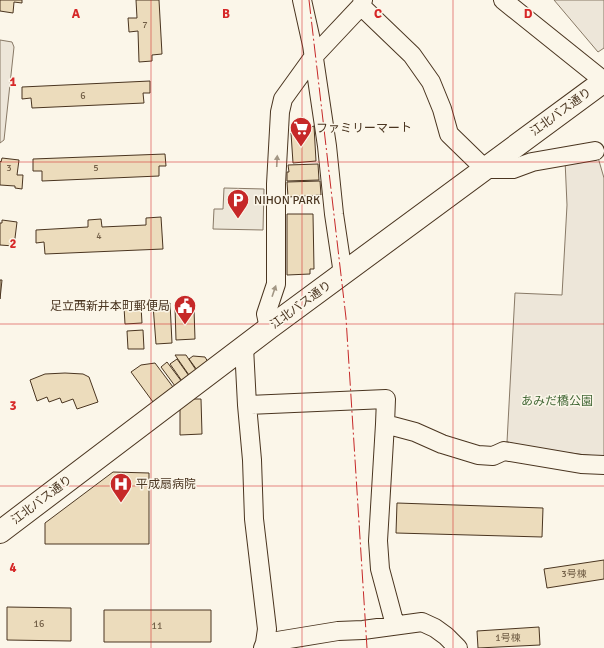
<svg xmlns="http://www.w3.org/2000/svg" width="604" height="648" font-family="Signika,'Noto Sans JP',sans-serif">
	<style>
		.green { fill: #ede6d9; stroke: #887966 }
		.parking { fill: #ede7d9; stroke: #887966 }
		.building { fill: #ecdcbc; stroke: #4a3520 }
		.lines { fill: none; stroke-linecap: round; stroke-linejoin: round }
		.minor-casing { stroke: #4a3520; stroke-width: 20 }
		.major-casing { stroke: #4a3520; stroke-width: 24 }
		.minor { stroke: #fbf6e9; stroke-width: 18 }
		.major { stroke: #fbf6e9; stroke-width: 22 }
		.power { stroke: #c62828; stroke-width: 1; stroke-dasharray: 14 3 2 3; stroke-linecap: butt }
		.oneway { fill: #a29684 }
		.grid { fill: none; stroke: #d62828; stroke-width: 1; stroke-opacity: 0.55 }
		.labels { text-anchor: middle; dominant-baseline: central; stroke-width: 3; stroke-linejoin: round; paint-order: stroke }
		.number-label { font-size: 10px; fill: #725f47 }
		.street-label { font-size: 12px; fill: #4a3520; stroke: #fbf6e9 }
		.poi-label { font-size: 12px; fill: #4a3520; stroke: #fbf6e9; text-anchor: start }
		.park-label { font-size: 12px; fill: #436837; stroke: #fbf6e9 }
		.grid-label { font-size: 13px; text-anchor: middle; font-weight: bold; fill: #d62828; stroke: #fbf6e9; stroke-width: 3; stroke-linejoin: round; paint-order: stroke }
	</style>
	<rect width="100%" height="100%" fill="#fbf6e9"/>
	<path class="green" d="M554 0H604V48L598 52Z
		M0 40 12 42 14 47 4 140 0 143Z
		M597 154 604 178V457L535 449 507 442 515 293 562 295 567 205 565 160Z"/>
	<path class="parking" d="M224 188 264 189 263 230 213 229 214 209H223Z"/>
	<path class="building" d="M0 0H22V3L14 2 13 13 0 11Z
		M136 0H159L162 54 152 55V61L139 62 138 31 129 32 128 18H137Z
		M150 81V93H143L144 103 32 108 31 98 22 99V87Z
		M314 126 316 161 293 163 291 133Z
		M165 154 166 166H159V176L42 181V171H33V159Z
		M2 158 19 160 17 175H23L22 189 15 188V186L0 185V161L1 162Z
		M318 164 319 180 287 181V172H289L288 165Z
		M320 181 321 195 288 197 287 182Z
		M287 214H313L314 269H310V274L287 275Z
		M161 217 163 249 45 254 44 242 36 243V230L88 227V220L101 219 102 227 146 225V218Z
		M2 220 17 222 14 246 0 245V223H2Z
		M0 280H2L0 299Z
		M170 303 172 343 156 344 153 305Z
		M141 306 142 323 125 324 124 307Z
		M175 307H188V309H194L195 339 176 340Z
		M143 330 144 349H128L127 331Z
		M175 355H186L196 370 189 375Z
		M193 356 205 357 208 362 197 370 189 359Z
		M177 359 189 376 182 381 170 364Z
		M167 362 182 382 175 386 161 367Z
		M155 363 173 387 153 402 131 372 141 365Z
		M65 373 83 374 89 377 98 402 77 409 73 399 62 403 60 398 49 402 47 397 37 401 30 380 45 374Z
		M191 399H201L202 434 180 435V407Z
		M113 472 149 473V544H45V523Z
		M397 503 543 508 542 537 396 533Z
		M604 560V579L547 588 544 569Z
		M7 607 71 608V641L7 640Z
		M104 610H211V642H104Z
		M539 627 540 645 478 648 477 631Z"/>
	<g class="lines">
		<g class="minor-casing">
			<path id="minor" d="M302 0 312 45 327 146 334 214 343 274
				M503 0 604 81
				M361 6 412 55 431 82 442 109 449 134 485 169H513L532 162 595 151
				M269 328 266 314 276 284V184L280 112 283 99 314 56 361 6 363 0
				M244 347 247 405 252 460 254 519 267 629 265 643 263 648
				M247 405 386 399 385 424 415 432 442 444 478 455 493 456 504 451 581 464 604 465
				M385 424 378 541 380 569 395 625
				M265 643 338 631 363 630 422 622 435 628 446 636 458 648"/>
		</g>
		<g class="major-casing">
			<path id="major" d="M0 532 269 328 604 81"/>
		</g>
		<use href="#minor" class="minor"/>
		<use href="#major" class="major"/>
		<path class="power" d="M309 0 346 318 367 648"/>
	</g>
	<defs><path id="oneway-solid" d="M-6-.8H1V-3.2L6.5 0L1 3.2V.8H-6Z"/></defs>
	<g class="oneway">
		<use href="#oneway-solid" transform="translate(277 161) rotate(-87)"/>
		<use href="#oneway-solid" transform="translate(274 291) rotate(-71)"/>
	</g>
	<path class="grid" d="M151 0V648M302 0V648M453 0V648M0 162H604M0 324H604M0 486H604"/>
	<defs>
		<g id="supermarket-pin" transform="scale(1.15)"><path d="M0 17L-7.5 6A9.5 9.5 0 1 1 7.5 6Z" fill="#c62828" stroke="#fbf6e9"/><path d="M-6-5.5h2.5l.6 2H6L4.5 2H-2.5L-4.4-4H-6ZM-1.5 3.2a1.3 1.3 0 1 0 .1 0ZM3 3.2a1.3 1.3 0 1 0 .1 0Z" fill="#fff"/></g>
		<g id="parking-pin" transform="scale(1.15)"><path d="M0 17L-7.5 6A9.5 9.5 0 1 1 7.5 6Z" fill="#c62828" stroke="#fbf6e9"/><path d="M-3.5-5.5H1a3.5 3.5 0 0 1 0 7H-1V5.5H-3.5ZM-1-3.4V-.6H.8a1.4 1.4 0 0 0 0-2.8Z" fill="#fff"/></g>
		<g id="civic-pin" transform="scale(1.15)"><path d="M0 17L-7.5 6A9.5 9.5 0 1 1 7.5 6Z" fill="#c62828" stroke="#fbf6e9"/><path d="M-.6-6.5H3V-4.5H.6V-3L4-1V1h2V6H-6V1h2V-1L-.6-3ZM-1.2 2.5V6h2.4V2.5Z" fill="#fff"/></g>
		<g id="hospital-pin" transform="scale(1.15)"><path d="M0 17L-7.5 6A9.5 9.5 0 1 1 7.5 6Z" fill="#c62828" stroke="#fbf6e9"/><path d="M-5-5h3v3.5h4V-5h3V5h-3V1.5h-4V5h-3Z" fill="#fff"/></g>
	</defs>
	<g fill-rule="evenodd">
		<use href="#supermarket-pin" x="301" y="128"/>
		<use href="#parking-pin" x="238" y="200"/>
		<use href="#civic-pin" x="185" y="306"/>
		<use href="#hospital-pin" x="121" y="484"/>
	</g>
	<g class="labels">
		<g class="number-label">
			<text x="145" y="25">7</text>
			<text x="83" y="96">6</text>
			<text x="9" y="168">3</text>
			<text x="96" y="168">5</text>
			<text x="99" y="236">4</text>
			<text x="574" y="574">3号棟</text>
			<text x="39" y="624">16</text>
			<text x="157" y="626">11</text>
			<text x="508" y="638">1号棟</text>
		</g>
		<g class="street-label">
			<text transform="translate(561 112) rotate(-36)">江北バス通り</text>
			<text transform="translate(301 305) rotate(-36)">江北バス通り</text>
			<text transform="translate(42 500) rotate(-37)">江北バス通り</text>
		</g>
		<g class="poi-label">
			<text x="316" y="128">ファミリーマート</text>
			<text x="254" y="200">NIHON PARK</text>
			<text x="170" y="306" text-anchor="end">足立西新井本町郵便局</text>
			<text x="136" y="484">平成扇病院</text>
		</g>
		<g class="park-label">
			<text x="557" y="401">あみだ橋公園</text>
		</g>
	</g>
	<g class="grid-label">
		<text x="76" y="18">A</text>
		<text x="226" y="18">B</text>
		<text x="378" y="18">C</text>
		<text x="528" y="18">D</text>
		<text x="13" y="86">1</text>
		<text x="13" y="248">2</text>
		<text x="13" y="410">3</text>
		<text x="13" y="572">4</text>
	</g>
</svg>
